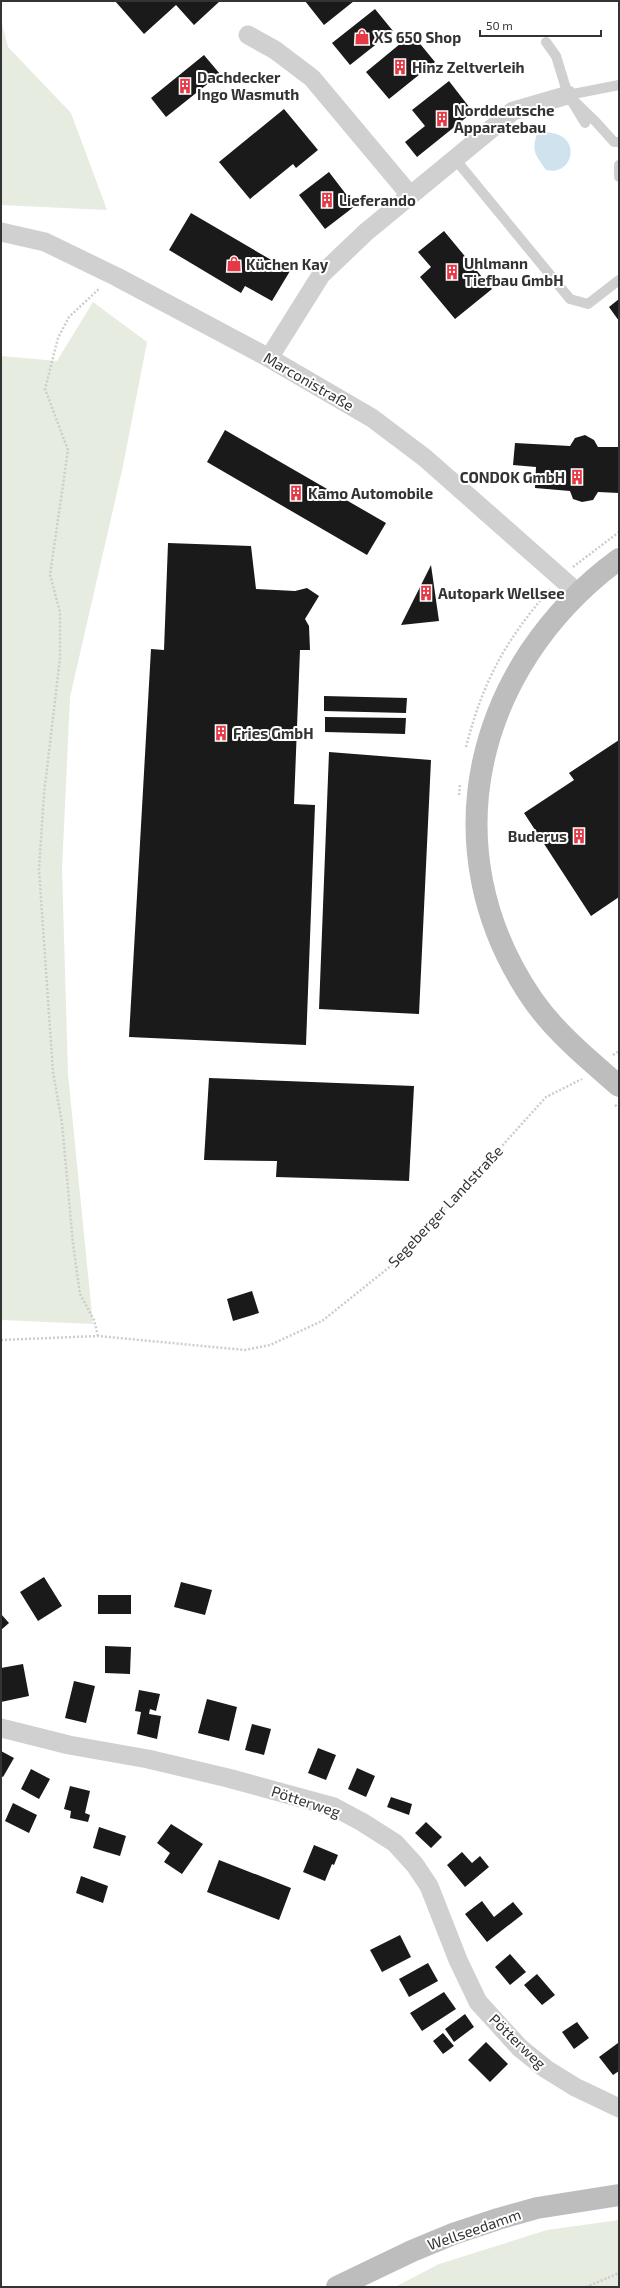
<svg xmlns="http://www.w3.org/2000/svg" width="620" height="2288" font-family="'Exo 2',sans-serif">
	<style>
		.green { fill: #e6ecdf }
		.water { fill: #cfe2ee }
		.building { fill: #1a1a1a }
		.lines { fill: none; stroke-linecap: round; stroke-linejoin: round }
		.path { stroke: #cdcdcd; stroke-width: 2.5; stroke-dasharray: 2 2; stroke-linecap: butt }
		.lane { stroke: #d0d0d0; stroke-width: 10 }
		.street { stroke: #d0d0d0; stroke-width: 19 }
		.secondary { stroke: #bdbdbd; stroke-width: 22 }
		.labels { text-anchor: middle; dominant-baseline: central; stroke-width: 4; stroke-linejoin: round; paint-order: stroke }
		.poi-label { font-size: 15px; font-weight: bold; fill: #333; stroke: #fff; text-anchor: start }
		.street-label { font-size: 15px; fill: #333; stroke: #fff }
	</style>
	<rect width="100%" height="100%" fill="#fff"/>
	<path class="green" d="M1 20 8 47 71 113 107 210 1 205Z
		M93 302 147 342 123 466 70 697 62 869 68 1074 93 1324 1 1320V356L57 361Z
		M619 2220V2287H395L439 2264 547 2230Z"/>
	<path class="water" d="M546 132C550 133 555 133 559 135 580 144 571 176 546 170 536 155 531 152 537 134Z"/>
	<path class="building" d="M115 1H220L194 25 176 5 144 34Z
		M305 1H354L324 25Z
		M375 9 393 31 350 65 332 43Z
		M412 34 435 62 389 99 366 72Z
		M204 55 220 74 166 117 151 98Z
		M449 81 473 112 417 157 405 142 425 126 412 110Z
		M284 109 318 150 296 168 293 164 250 199 219 162Z
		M329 172 355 206 325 229 299 195Z
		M191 213 290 271 272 301 245 286 241 293 169 250Z
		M444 231 492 289 455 319 420 277 431 267 418 252Z
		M619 299V321L609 307Z
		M225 430 386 523 367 555 207 462Z
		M585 435 594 440 598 447H619V493L598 492 593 500 582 502 573 499 570 491 535 488 536 467 513 465 515 443 570 446 575 438Z
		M168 543 251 546 256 589 295 591 307 588 319 596 305 619 309 626 310 650H300L294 804 315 805 306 1045 129 1037 151 649 164 650Z
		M431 565 439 621 401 625Z
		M324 696 407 698 406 713 324 711Z
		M325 717 406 718 405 734 325 732Z
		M619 740V897L591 916 524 813 574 780 569 773Z
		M329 752 431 760 419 1014 319 1009Z
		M209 1078 414 1086 409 1181 276 1177 277 1161 204 1160Z
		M252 1291 259 1313 233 1321 227 1299Z
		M44 1577 62 1606 38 1621 20 1592Z
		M181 1582 212 1590 205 1615 174 1607Z
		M98 1595H131V1614H98Z
		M1 1614 9 1623 1 1630Z
		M105 1646 131 1647 130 1674 105 1673Z
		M23 1664 29 1696 1 1702V1668Z
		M74 1681 95 1686 86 1723 65 1718Z
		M139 1690 160 1694 156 1711 150 1709 149 1714 161 1716 157 1739 137 1734 141 1712 135 1711Z
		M207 1699 237 1707 229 1741 198 1733Z
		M252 1724 271 1729 264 1755 245 1750Z
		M318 1748 336 1755 326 1780 308 1773Z
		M1 1751 14 1758 3 1777 1 1776Z
		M357 1768 375 1776 366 1797 348 1789Z
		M31 1769 50 1779 39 1799 21 1789Z
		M70 1786 90 1791 85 1813 90 1815 88 1822 70 1818 71 1811 64 1809Z
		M391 1797 412 1804 409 1815 387 1807Z
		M13 1803 37 1815 29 1833 5 1821Z
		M426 1822 442 1837 431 1848 415 1833Z
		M171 1824 203 1844 182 1874 164 1862 170 1853 157 1843Z
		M99 1827 126 1836 120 1856 93 1848Z
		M314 1845 338 1855 334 1865 332 1864 325 1881 303 1872Z
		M462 1852 472 1863 480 1856 489 1867 465 1887 447 1865Z
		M219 1860 291 1888 279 1920 207 1892Z
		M81 1876 108 1886 103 1903 76 1893Z
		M482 1901 494 1917 513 1902 523 1914 487 1942 465 1914Z
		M400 1935 411 1957 382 1972 370 1950Z
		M510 1954 526 1972 510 1985 495 1967Z
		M428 1963 438 1981 409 1997 399 1979Z
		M537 1974 555 1995 542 2005 524 1985Z
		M444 1992 456 2009 422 2031 410 2013Z
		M465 2014 474 2027 454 2042 445 2029Z
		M577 2022 589 2038 574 2049 562 2032Z
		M443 2033 454 2046 443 2054 433 2041Z
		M486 2042 508 2064 490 2082 468 2060Z
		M618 2043 619 2071 613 2075 599 2057Z"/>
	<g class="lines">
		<path class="path" d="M573 567 619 532
			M466 747C483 681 505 641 550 589
			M459 795 460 784
			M613 1055 619 1051
			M615 1105 619 1108
			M98 1336 94 1320 80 1294 73 1244 62 1123 53 1072 39 869 44 794 60 658V612L50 575 68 450 45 389 58 338 69 317 100 288
			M1 1340 98 1336 245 1350 270 1345 322 1321 402 1257 546 1097 582 1079
			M586 2287 619 2273"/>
		<path class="lane" d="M546 42 556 56 568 95 619 85
			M585 123 568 95 596 122 614 142H619
			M455 159 570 299 588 304 619 280
			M619 165V177"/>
		<path class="street" d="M248 35 275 50 312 78 410 195
			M1 232 45 242 117 277 269 358 372 418 425 458 578 593
			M269 358 321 275 366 232 513 111 568 95
			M1 1728 69 1745 148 1759 228 1778 334 1807 362 1822 395 1843 415 1865 429 1886 458 1960 478 2002 520 2048 546 2069 575 2087 619 2108"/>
		<path class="secondary" d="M619 559C475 665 429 849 533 1000 556 1033 589 1060 619 1086
			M337 2287 412 2251 453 2234 498 2219 537 2208 619 2195"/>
	</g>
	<defs>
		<g id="shop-bare" transform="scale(1.2)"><path d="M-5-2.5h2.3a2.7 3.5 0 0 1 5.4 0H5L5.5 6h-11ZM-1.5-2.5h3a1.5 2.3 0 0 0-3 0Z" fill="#e63946" stroke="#fff" stroke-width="2.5" paint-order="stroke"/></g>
		<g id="building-bare" transform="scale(1.2)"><path d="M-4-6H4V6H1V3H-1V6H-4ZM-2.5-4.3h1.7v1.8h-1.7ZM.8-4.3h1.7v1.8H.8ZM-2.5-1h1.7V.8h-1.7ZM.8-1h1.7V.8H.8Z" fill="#e63946" stroke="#fff" stroke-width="2.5" paint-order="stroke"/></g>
	</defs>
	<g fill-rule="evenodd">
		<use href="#shop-bare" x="362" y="37"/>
		<use href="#building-bare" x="400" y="67"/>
		<use href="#building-bare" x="185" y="86"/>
		<use href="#building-bare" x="442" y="119"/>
		<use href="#building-bare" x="327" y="200"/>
		<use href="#shop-bare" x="234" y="264"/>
		<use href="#building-bare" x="452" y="272"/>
		<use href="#building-bare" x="577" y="477"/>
		<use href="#building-bare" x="296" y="493"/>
		<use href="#building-bare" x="426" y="593"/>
		<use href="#building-bare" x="221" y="733"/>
		<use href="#building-bare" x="579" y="836"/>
	</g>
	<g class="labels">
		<g class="poi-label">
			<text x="374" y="37">XS 650 Shop</text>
			<text x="412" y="67">Hinz Zeltverleih</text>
			<text x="197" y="77">Dachdecker<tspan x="197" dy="17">Ingo Wasmuth</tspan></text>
			<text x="454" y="110">Norddeutsche<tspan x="454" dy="17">Apparatebau</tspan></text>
			<text x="339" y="200">Lieferando</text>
			<text x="464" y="263">Uhlmann<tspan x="464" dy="17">Tiefbau GmbH</tspan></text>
			<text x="246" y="264">Küchen Kay</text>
			<text x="565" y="477" text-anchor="end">CONDOK GmbH</text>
			<text x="308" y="493">Kamo Automobile</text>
			<text x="438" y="593">Autopark Wellsee</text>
			<text x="233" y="733">Fries GmbH</text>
			<text x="567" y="836" text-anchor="end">Buderus</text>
		</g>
		<g class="street-label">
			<text transform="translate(309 381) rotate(30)">Marconistraße</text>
			<text transform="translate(445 1206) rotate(-47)">Segeberger Landstraße</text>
			<text transform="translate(306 1801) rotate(18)">Pötterweg</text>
			<text transform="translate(518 2041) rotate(44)">Pötterweg</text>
			<text transform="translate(474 2229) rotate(-19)">Wellseedamm</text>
		</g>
	</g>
	<rect width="620" height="2288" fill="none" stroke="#333333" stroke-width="4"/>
	<path d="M480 30v6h121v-6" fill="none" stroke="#333333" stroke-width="2"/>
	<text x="486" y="30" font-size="12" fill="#333333" stroke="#ffffff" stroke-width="3" paint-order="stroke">50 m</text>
</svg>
